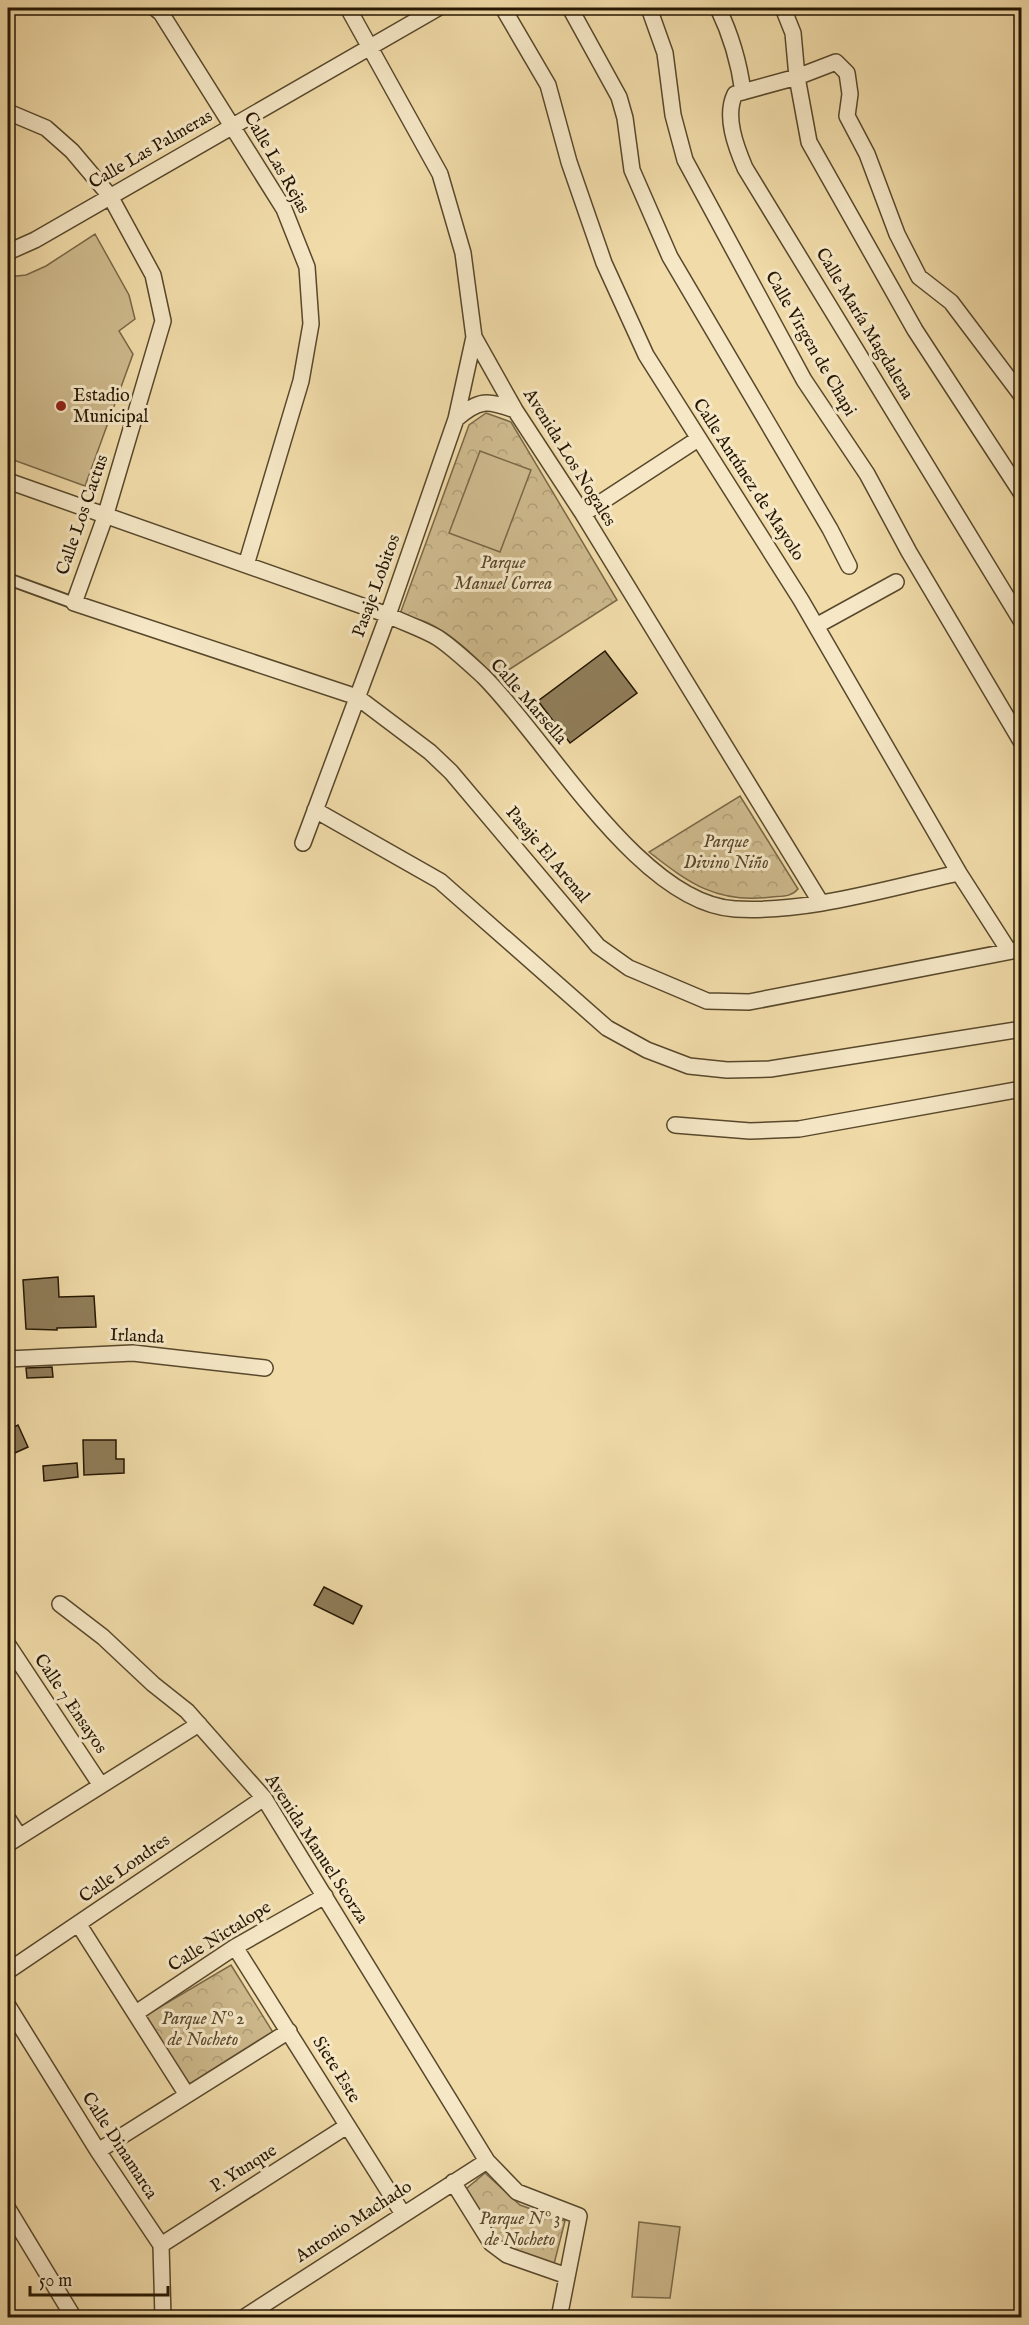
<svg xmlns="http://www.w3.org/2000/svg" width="1029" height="2325" font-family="'IM FELL English',serif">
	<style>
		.forest { fill: url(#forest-crowns); stroke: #7a6848; stroke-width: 1.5 }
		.garden { fill: #ceba8d; stroke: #7a6848; stroke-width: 1.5 }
		.building { fill: #8f7d59; stroke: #251602; stroke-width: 1.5 }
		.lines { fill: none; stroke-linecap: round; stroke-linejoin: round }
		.pedestrian-casing { stroke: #58482c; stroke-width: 14 }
		.minor-casing { stroke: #58482c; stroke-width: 18 }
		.pedestrian { stroke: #f6e8c7; stroke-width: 10 }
		.minor { stroke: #f6e8c7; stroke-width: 15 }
		.poi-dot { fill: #8f2418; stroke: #f6e8c7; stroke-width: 2 }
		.labels { text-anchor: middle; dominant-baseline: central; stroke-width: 6; stroke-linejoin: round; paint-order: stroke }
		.street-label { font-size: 18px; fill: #251602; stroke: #f6e8c7 }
		.poi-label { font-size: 18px; fill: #251602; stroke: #f6e8c7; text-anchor: start }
		.park-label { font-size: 18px; font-style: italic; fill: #58472c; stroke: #f6e8c7 }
	</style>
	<defs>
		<pattern id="forest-crowns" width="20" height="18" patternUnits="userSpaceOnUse" patternTransform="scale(1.5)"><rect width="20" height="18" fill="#ceba8d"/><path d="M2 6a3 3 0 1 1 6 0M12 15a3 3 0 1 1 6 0" fill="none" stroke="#b19f78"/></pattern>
	</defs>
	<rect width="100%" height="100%" fill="#f1dca9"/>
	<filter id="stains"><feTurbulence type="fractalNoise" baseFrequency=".00333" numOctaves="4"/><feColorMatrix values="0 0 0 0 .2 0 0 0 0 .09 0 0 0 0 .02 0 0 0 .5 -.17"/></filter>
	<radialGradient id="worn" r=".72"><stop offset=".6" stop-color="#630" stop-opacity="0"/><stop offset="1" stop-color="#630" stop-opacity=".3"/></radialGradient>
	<path class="forest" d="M486 413 511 422 617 600 496 678C476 658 454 635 428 623 420 619 409 617 400 614L469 425Z
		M740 796 798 889C791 897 783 896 772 897 718 904 690 884 649 852Z
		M231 1965 274 2034 189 2089 143 2017Z
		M485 2173 520 2205 565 2221 554 2264 509 2250 496 2240 466 2189Z"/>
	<path class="garden" d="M95 234 129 295 135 319 119 331 133 354 85 486 8 458V277L26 275 46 266Z
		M480 451 531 470 500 552 449 533Z
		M639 2222 680 2227 670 2298 632 2297Z"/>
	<path class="building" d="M605 651 637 693 570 743 538 701Z
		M58 1277 59 1297 94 1296 96 1327 57 1328V1330L26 1329 23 1280Z
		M52 1367 53 1377 27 1378 26 1368Z
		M18 1425 28 1447 8 1456V1430Z
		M83 1440H116V1459H124V1473L84 1475Z
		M77 1463 78 1477 44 1481 43 1466Z
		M324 1587 362 1606 353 1624 314 1605Z"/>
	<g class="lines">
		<g class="pedestrian-casing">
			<path id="pedestrian" d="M8 579 74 603"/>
		</g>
		<g class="minor-casing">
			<path id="minor" d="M155 8 161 13 284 209 307 267 311 324 301 381 246 565
				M348 8 440 174 463 253 474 337 515 410 583 514 821 903
				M503 8 548 85 569 162 604 263 646 355 801 600 959 873 1009 951
				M570 8 619 97 625 118 632 170 670 257 830 529 849 566
				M649 8 665 53 673 115 685 160 804 380 867 474 909 552 1022 743
				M718 8C731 35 739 62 743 92
				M783 8 793 33 797 77 809 142 915 330 1022 494
				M8 112 46 128 72 151 110 196 153 275 163 321 105 517 74 603 357 697 430 752 451 772 598 946 629 968 707 1001 749 1002 1022 949
				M8 252 35 240 438 8
				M1022 396 951 302 919 277 897 234 867 154 847 116 850 94 847 73 836 62 797 77 735 94C724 116 736 147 745 168L1022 622
				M456 419C479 399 487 400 515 410
				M8 481 388 615C404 623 423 629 438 638 453 648 470 664 483 676 547 739 640 904 735 909 810 913 887 888 959 873
				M583 514 698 439
				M816 626 896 582
				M315 810 440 881 607 1028 647 1050 689 1066 727 1070 770 1069 1022 1029
				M303 843 388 615 456 419 474 337
				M675 1125 750 1131 799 1129 1022 1089
				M8 1359 133 1353 265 1368
				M60 1604 103 1637 153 1684 187 1711 264 1798 487 2161 517 2192 579 2216 559 2318
				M8 1645 100 1784
				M8 1819 19 1836
				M8 1844 199 1724
				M79 1925 187 2095
				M235 1947 403 2214
				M8 1971 264 1798
				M8 2006 98 2151 161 2245 163 2318
				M136 2013 235 1947 325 1896
				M98 2151 289 2031
				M453 2182 491 2243 507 2255 567 2276
				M8 2209 74 2318
				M161 2245 347 2126
				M243 2318 487 2161"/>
		</g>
		<use href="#pedestrian" class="pedestrian"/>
		<use href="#minor" class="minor"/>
	</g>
	<circle class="poi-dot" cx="61" cy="406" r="6"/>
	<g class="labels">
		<g class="street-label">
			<text transform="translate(151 150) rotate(-30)">Calle Las Palmeras</text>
			<text transform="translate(276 163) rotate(60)">Calle Las Rejas</text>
			<text transform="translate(864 324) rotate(59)">Calle María Magdalena</text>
			<text transform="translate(810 344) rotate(60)">Calle Virgen de Chapi</text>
			<text transform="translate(569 458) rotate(58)">Avenida Los Nogales</text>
			<text transform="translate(748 480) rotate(57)">Calle Antúnez de Mayolo</text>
			<text transform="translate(83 515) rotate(-71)">Calle Los Cactus</text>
			<text transform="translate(377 586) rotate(-70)">Pasaje Lobitos</text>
			<text transform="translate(528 702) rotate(49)">Calle Marsella</text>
			<text transform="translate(547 855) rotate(50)">Pasaje El Arenal</text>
			<text transform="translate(137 1337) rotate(3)">Irlanda</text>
			<text transform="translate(70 1704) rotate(56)">Calle 7 Ensayos</text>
			<text transform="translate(316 1849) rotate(57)">Avenida Manuel Scorza</text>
			<text transform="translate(125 1869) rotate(-35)">Calle Londres</text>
			<text transform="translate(220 1937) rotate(-32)">Calle Nictalope</text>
			<text transform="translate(336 2070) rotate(58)">Siete Este</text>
			<text transform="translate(119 2146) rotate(57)">Calle Dinamarca</text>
			<text transform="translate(244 2169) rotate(-32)">P. Yunque</text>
			<text transform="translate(354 2222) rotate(-33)">Antonio Machado</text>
		</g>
		<g class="poi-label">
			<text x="73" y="396">Estadio<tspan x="73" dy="21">Municipal</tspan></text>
		</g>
		<g class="park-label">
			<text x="503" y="563">Parque<tspan x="503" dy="21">Manuel Correa</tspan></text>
			<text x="726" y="842">Parque<tspan x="726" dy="21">Divino Niño</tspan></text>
			<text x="203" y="2019">Parque Nº 2<tspan x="203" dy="21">de Nocheto</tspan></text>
			<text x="520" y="2219">Parque Nº 3<tspan x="520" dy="21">de Nocheto</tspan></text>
		</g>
	</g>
	<rect width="1029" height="2325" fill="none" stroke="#f1dca9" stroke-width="30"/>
	<rect x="9" y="9" width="1011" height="2307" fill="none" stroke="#251602" stroke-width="3"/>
	<rect x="15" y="15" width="999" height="2295" fill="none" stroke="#251602" stroke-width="1.5"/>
	<path d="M30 2286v9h138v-9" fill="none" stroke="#251602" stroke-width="3"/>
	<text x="39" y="2286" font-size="18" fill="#251602" stroke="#f6e8c7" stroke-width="4.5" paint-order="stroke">50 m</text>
	<rect width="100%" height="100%" filter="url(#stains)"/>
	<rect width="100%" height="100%" fill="url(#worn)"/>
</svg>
